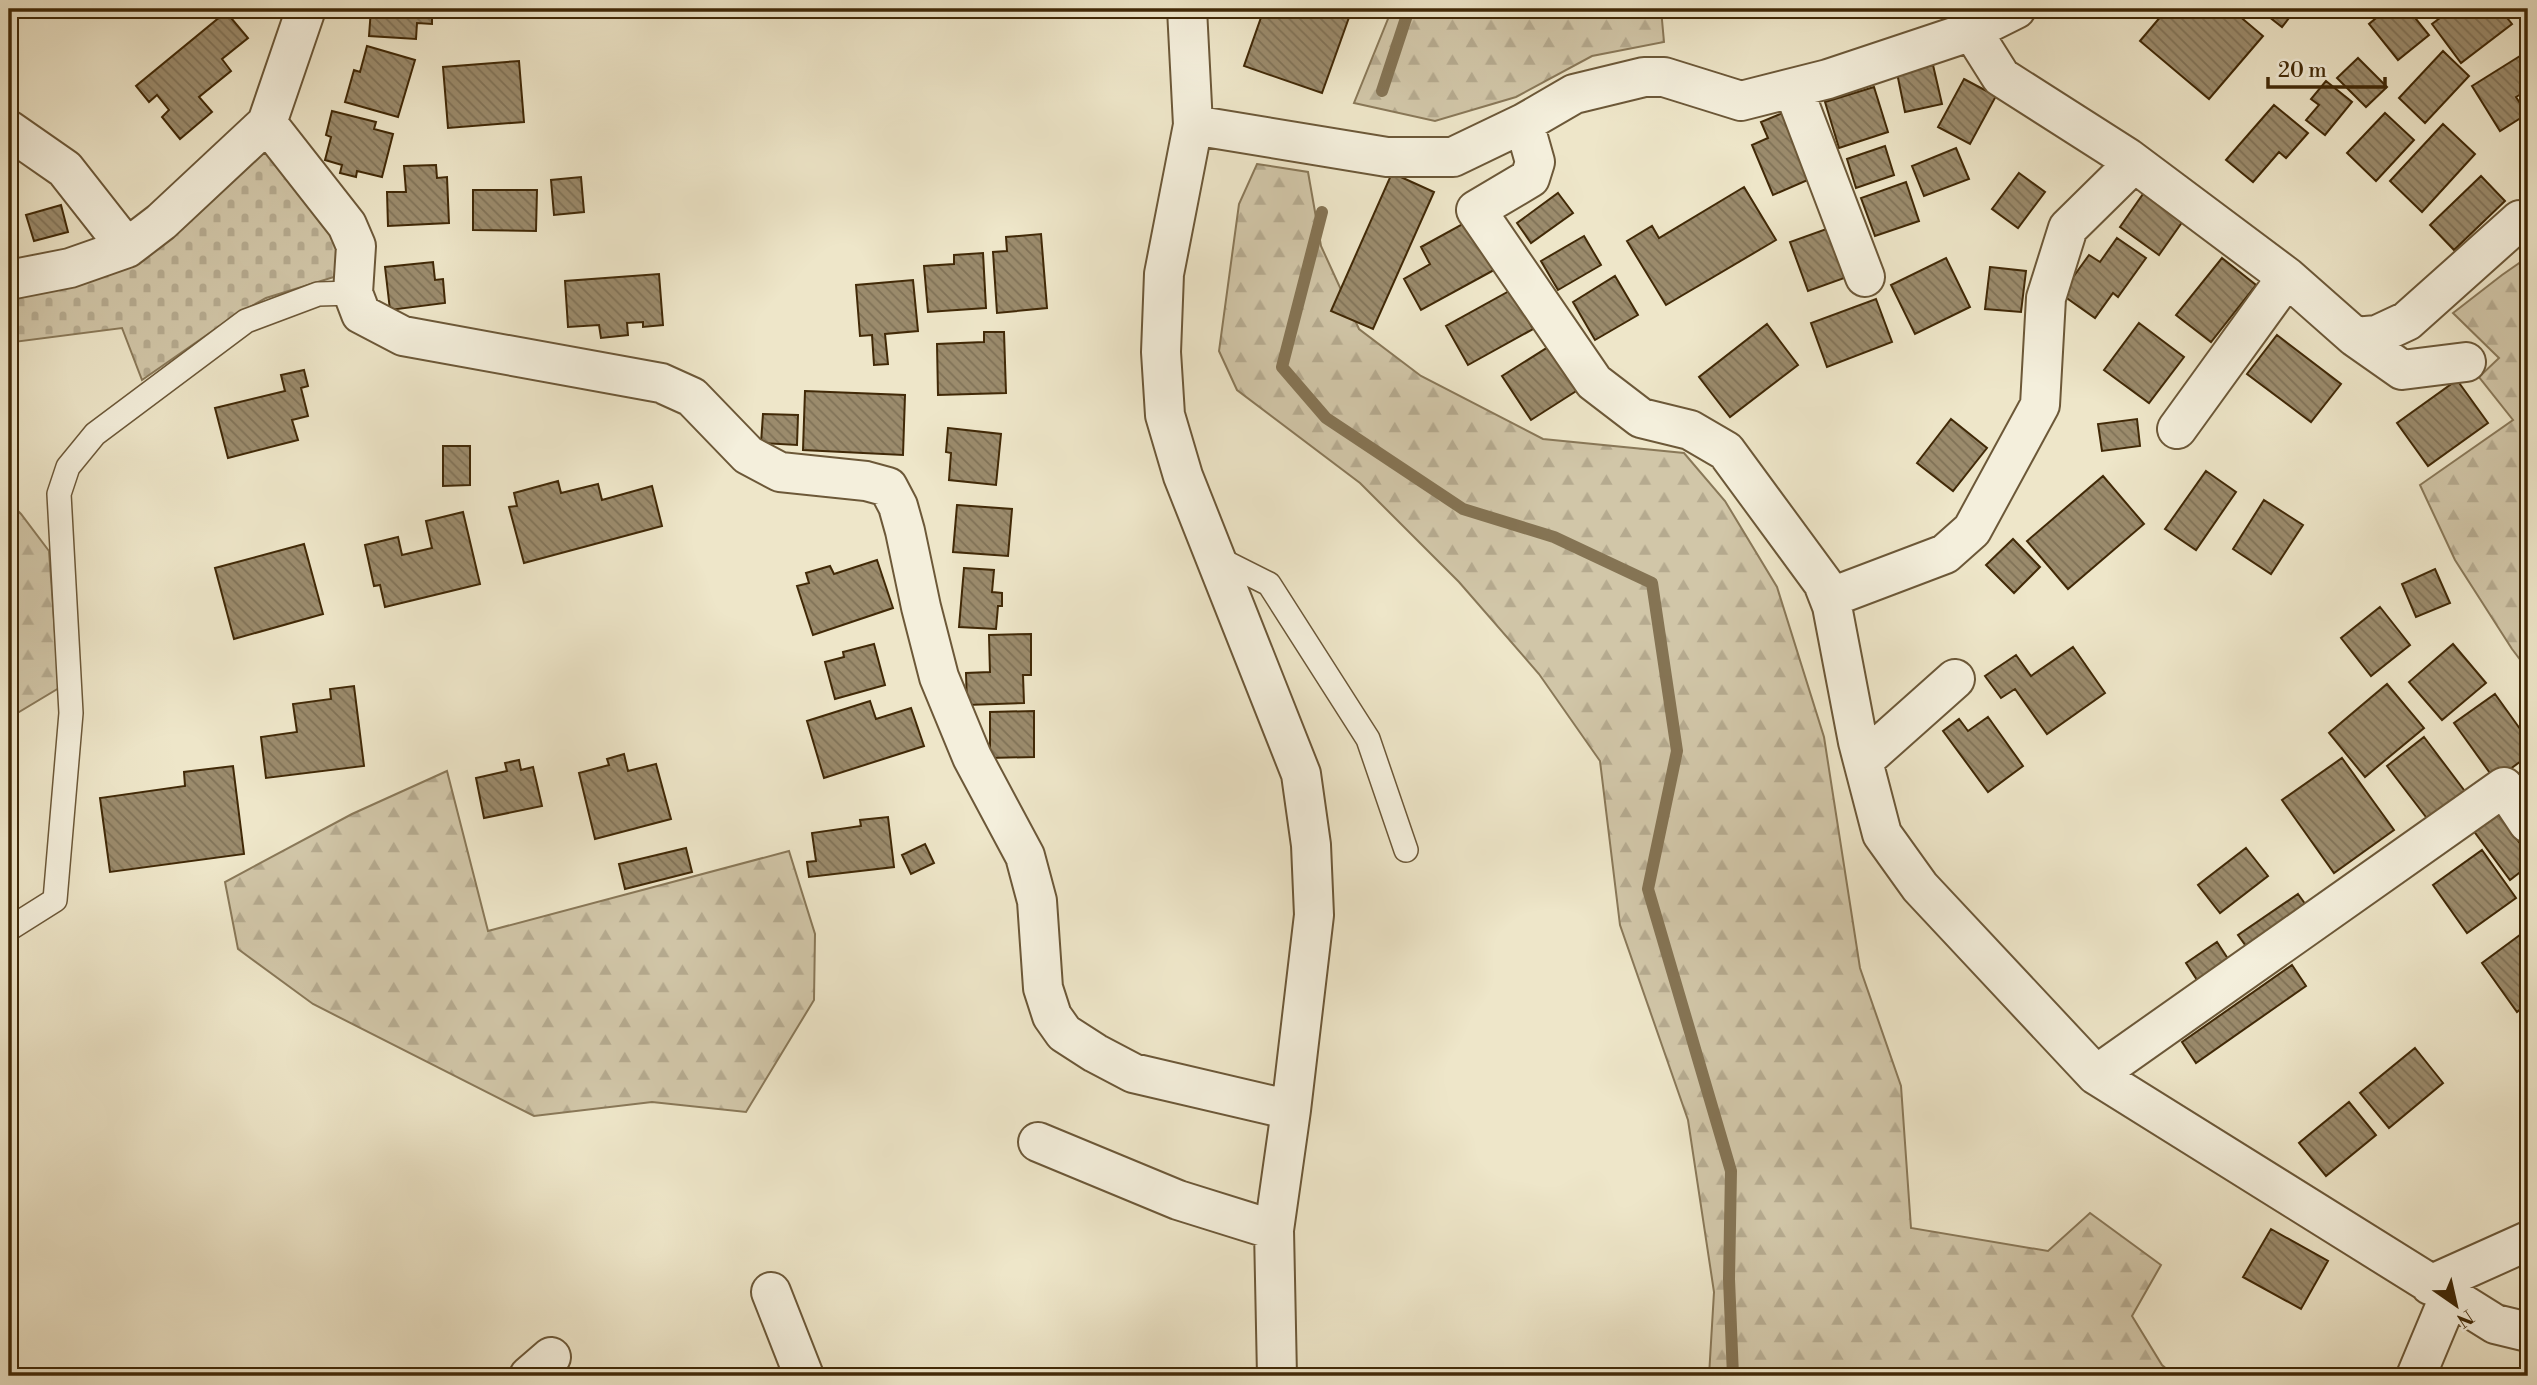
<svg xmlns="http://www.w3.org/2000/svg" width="2537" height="1385" font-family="'Libre Bodoni',serif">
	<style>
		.forest { fill: url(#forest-firs); stroke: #897858; stroke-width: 2 }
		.cemetery { fill: url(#cemetery-stones); stroke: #897858; stroke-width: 2 }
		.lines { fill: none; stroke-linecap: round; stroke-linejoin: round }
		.stream { stroke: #857454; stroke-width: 12 }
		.building { fill: url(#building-back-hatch); stroke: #412907; stroke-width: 2 }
		.service-casing { stroke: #6c5838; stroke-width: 26 }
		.minor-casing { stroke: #6c5838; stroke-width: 42 }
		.service { stroke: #f4efdc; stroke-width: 23 }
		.minor { stroke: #f4efdc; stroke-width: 38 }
	</style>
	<defs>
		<pattern id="forest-firs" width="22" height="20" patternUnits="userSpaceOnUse" patternTransform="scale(1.75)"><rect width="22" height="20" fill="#d1c6a8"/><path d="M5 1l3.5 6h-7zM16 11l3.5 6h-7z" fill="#b5aa8f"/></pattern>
		<pattern id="cemetery-stones" width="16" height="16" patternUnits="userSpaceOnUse" patternTransform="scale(1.75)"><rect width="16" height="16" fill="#d1c6a8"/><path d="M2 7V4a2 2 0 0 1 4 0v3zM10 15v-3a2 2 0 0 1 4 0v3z" fill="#b5aa8f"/></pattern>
		<pattern id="building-back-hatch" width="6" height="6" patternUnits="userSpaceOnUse" patternTransform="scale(1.75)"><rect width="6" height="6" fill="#9b8b6c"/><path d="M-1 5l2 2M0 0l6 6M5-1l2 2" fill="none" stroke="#807257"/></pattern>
	</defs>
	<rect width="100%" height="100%" fill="#eee6c9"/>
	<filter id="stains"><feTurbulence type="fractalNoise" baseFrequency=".00286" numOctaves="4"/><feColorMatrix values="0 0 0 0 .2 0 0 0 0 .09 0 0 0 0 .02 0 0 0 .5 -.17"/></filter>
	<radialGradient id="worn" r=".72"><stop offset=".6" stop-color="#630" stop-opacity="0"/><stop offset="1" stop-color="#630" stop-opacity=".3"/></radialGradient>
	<path class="forest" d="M1392 9H1661L1664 42 1592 56 1516 97 1435 121 1354 103Z
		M1257 164 1308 172 1321 246 1359 329 1421 376 1543 439 1684 453 1725 501 1777 587 1824 737 1860 968 1901 1086 1911 1228 2048 1251 2090 1213 2161 1265 2132 1316 2162 1365 2175 1376H1709L1714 1292 1688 1120 1620 925 1600 761 1539 674 1459 582 1360 483 1237 390 1219 351 1239 204Z
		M2528 257V670L2512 649 2455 560 2420 485 2513 420 2479 377 2499 358 2453 313 2502 275Z
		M9 502 21 514 49 551 59 688 9 718Z
		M447 771 488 931 789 851 815 934 814 1000 746 1112 652 1102 534 1116 313 1004 238 949 225 882 352 814Z"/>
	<path class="cemetery" d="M258 149 279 154 329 219 339 255 334 277 266 298 234 316 142 380 122 328 14 342 9 331V294Z"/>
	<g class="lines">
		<path class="stream" d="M1382 91 1409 9
			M1322 212 1282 367 1326 418 1463 509 1554 537 1652 583 1677 751 1648 889 1731 1171 1729 1279 1733 1376"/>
	</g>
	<path class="building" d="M371 9H432V24L417 23 416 39 369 36Z
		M1264 9H1352L1322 93 1244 66Z
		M2167 9H2231L2263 36 2209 99 2140 41Z
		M2259 9H2296L2282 27Z
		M2387 9H2408L2429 35 2398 60 2369 24Z
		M2452 9H2500L2512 24 2461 63 2432 24Z
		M226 12 248 38 222 59 231 71 199 97 212 112 180 139 162 117 169 110 157 95 149 102 136 86Z
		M367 46 415 60 398 117 345 102 354 70 360 72Z
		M2443 51 2469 76 2425 123 2399 98Z
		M2528 51V90L2516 97 2527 114 2500 131 2472 86Z
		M2358 58 2387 87 2366 107 2337 78Z
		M519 61 524 122 448 128 443 67Z
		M1933 65 1942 104 1905 112 1897 73Z
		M1964 79 1996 96 1970 144 1938 127Z
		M2326 81 2352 102 2325 135 2306 120 2319 105 2311 99Z
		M1874 87 1888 132 1839 148 1825 102Z
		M2274 105 2308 133 2286 158 2279 152 2253 182 2226 160Z
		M1790 110 1817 176 1773 195 1752 145 1768 138 1761 122Z
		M332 111 376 122 374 129 393 134 382 177 357 171 356 177 340 173 342 165 325 160 331 137 326 135Z
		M2385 113 2414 140 2376 181 2347 153Z
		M2443 124 2475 154 2422 212 2390 181Z
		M1885 146 1894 175 1856 188 1847 159Z
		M1956 148 1969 179 1924 196 1912 166Z
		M436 165 437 178 447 177 449 223 388 226 387 192H406L404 166Z
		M1392 173 1434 192 1373 329 1331 311Z
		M2019 173 2045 192 2018 228 1992 209Z
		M2481 176 2505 201 2454 250 2430 225Z
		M581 177 584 212 554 215 551 180Z
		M1906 182 1919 221 1875 236 1861 198Z
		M2150 184 2190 211 2159 255 2120 227Z
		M1744 187 1776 240 1666 305 1627 241 1652 226 1659 238Z
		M473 190H537L536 231 473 230Z
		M1558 193 1573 213 1531 243 1517 223Z
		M61 205 68 232 34 241 26 215Z
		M1468 221 1494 270 1421 310 1404 279 1430 264 1421 247Z
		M1832 227 1850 276 1808 291 1790 242Z
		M1041 234 1047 308 997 313 993 252 1007 251 1006 237Z
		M1584 236 1601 265 1558 290 1541 261Z
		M2117 238 2146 258 2118 297 2113 293 2095 318 2061 294 2089 255 2100 262Z
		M983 253 986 308 928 312 924 266 954 264V255Z
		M1946 258 1970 307 1915 334 1891 285Z
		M2222 258 2256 285 2211 342 2176 315Z
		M433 262 435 280 443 279 445 303 390 310 385 267Z
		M1990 267 2026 271 2021 312 1985 309Z
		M659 274 663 325 643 327V322L627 323 628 335 601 338 599 325 568 327 565 281Z
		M1615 276 1638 315 1595 340 1573 302Z
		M913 280 918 331 885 334 888 364 874 365 872 335 860 336 856 285Z
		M1511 290 1533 329 1468 365 1446 326Z
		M1876 299 1892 342 1827 367 1811 323Z
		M2139 323 2184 357 2149 403 2104 370Z
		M1767 324 1798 365 1730 417 1699 377Z
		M984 332H1004L1006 393 938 395 937 344 984 342Z
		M2277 335 2341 384 2311 422 2247 374Z
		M1553 344 1581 388 1531 420 1502 376Z
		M304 370 308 386 301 388 308 416 292 420 298 440 228 458 215 408 285 391 281 375Z
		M2457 380 2488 423 2428 466 2397 423Z
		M805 391 905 395 903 455 803 450Z
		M763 414 798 415 797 445 761 443Z
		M1951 419 1987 448 1953 491 1917 463Z
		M2137 419 2140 446 2102 451 2098 424Z
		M948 428 1001 434 996 485 949 480 951 453 946 452Z
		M443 446H470V485L443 486Z
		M2206 471 2236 492 2196 550 2165 529Z
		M2103 476 2144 524 2068 589 2027 541Z
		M558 481 561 493 598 484 602 500 652 486 662 526 524 563 509 507 517 506 514 493Z
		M2264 500 2303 525 2271 574 2233 549Z
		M957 505 1012 509 1008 556 953 552Z
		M463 512 480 584 385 607 380 585 374 586 365 545 398 537 402 555 432 548 426 521Z
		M2013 539 2040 567 2014 593 1986 565Z
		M304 544 323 614 234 639 215 568Z
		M877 560 893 608 813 635 797 586 809 583 806 573 830 566 834 574Z
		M964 568 994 570 992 592 1002 593V606H998L996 629 959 627Z
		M2435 569 2450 603 2416 617 2402 584Z
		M2380 607 2410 645 2371 676 2341 638Z
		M1031 634V675H1023L1024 703 967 705 966 673 990 672 989 635Z
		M874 644 885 685 835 699 825 662 844 657 843 652Z
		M2453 644 2486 683 2442 720 2409 682Z
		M2073 647 2105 693 2047 734 2015 689 2001 698 1985 676 2016 655 2031 676Z
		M2387 684 2424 728 2365 777 2329 733Z
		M354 686 364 766 266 778 261 737 297 732 293 704 331 699 330 689Z
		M2495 694 2528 740V756L2495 780 2454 723Z
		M870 701 876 719 911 708 924 746 824 778 807 721Z
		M1034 711V757L990 758V712Z
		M1988 717 2023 766 1988 792 1943 731 1959 719 1968 731Z
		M2424 737 2467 794 2429 821 2387 766Z
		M624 754 628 771 656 764 671 819 595 839 579 773 609 765 607 759Z
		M2342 758 2394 830 2334 873 2282 800Z
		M519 760 521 770 533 767 542 806 484 818 476 778 507 771 505 763Z
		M233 766 244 854 110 872 100 798 185 786 184 772Z
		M2497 813 2528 854V866L2510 880 2473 830Z
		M888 817 894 867 809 877 807 862 816 861 812 833 861 826 860 820Z
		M925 844 934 863 911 874 902 855Z
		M686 848 692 872 625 889 619 864Z
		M2246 848 2268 876 2220 913 2198 885Z
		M2482 850 2516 898 2467 933 2433 885Z
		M2298 894 2311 912 2251 953 2238 935Z
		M2528 929V1003L2517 1012 2482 963Z
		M2217 942 2232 965 2201 986 2186 963Z
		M2292 965 2306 986 2196 1063 2182 1042Z
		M2415 1048 2443 1083 2389 1128 2360 1093Z
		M2349 1102 2376 1135 2326 1176 2299 1143Z
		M2271 1229 2328 1261 2301 1309 2243 1277Z"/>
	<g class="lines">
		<g class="service-casing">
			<path id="service" d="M1215 557 1269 584 1368 739 1406 850
				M9 929 55 900 71 713 59 494 68 467 95 434 246 321 318 294 353 293"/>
		</g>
		<g class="minor-casing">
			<path id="minor" d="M1187 9 1193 125 1164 274 1161 352 1165 415 1183 476 1301 774 1311 845 1314 915 1291 1110 1274 1230 1277 1376
				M1972 31 2001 77 2128 158 2287 277 2355 337 2377 335 2407 321 2520 220 2528 228
				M1793 88 1865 277
				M267 123 347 225 356 246 353 293 361 314 403 336 661 383 692 397 748 455 780 472 866 481 888 487 898 506 905 531 921 607 939 677 972 757 1025 856 1037 901 1043 988 1052 1016 1064 1033 1095 1053 1133 1073 1291 1110
				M1524 123 1535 162 1530 178 1476 210 1594 382 1641 418 1690 430 1726 451 1823 583 1832 606 1858 742 1882 834 1920 887 2096 1075 2495 1324 2528 1332
				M1193 125 1387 157H1453L1524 123 1574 94 1644 77H1664L1741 101 1828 79 1972 31 2016 9
				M9 130 65 169 127 248
				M9 280 70 268 127 248 161 222 267 123 306 9
				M2355 337 2402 370 2466 362
				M2177 429 2287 277
				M1829 598 1945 554 1972 530 2040 405 2046 298 2068 228 2134 163
				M1863 761 1955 679
				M2096 1075 2504 787 2528 823
				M1038 1142 1178 1200 1274 1230
				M2430 1285 2528 1241
				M771 1292 804 1376
				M529 1376 551 1357
				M2416 1376 2449 1297"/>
		</g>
		<use href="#service" class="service"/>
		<use href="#minor" class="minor"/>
	</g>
	<rect width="2537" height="1385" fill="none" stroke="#eee6c9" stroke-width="35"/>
	<rect x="10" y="10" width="2516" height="1364" fill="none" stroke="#412907" stroke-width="3.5"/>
	<rect x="18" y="18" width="2502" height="1350" fill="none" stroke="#412907" stroke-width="2"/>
	<g transform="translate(2456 1305) rotate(146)" stroke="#f4efdc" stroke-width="5" paint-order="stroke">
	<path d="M0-5L12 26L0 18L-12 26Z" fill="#412907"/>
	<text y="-10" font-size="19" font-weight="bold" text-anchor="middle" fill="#412907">N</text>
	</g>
	<path d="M2268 77v10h117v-10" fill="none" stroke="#412907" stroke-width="3.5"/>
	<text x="2278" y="77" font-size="21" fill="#412907" stroke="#f4efdc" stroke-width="5" paint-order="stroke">20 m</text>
	<rect width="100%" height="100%" filter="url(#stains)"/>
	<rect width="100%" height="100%" fill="url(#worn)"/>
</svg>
